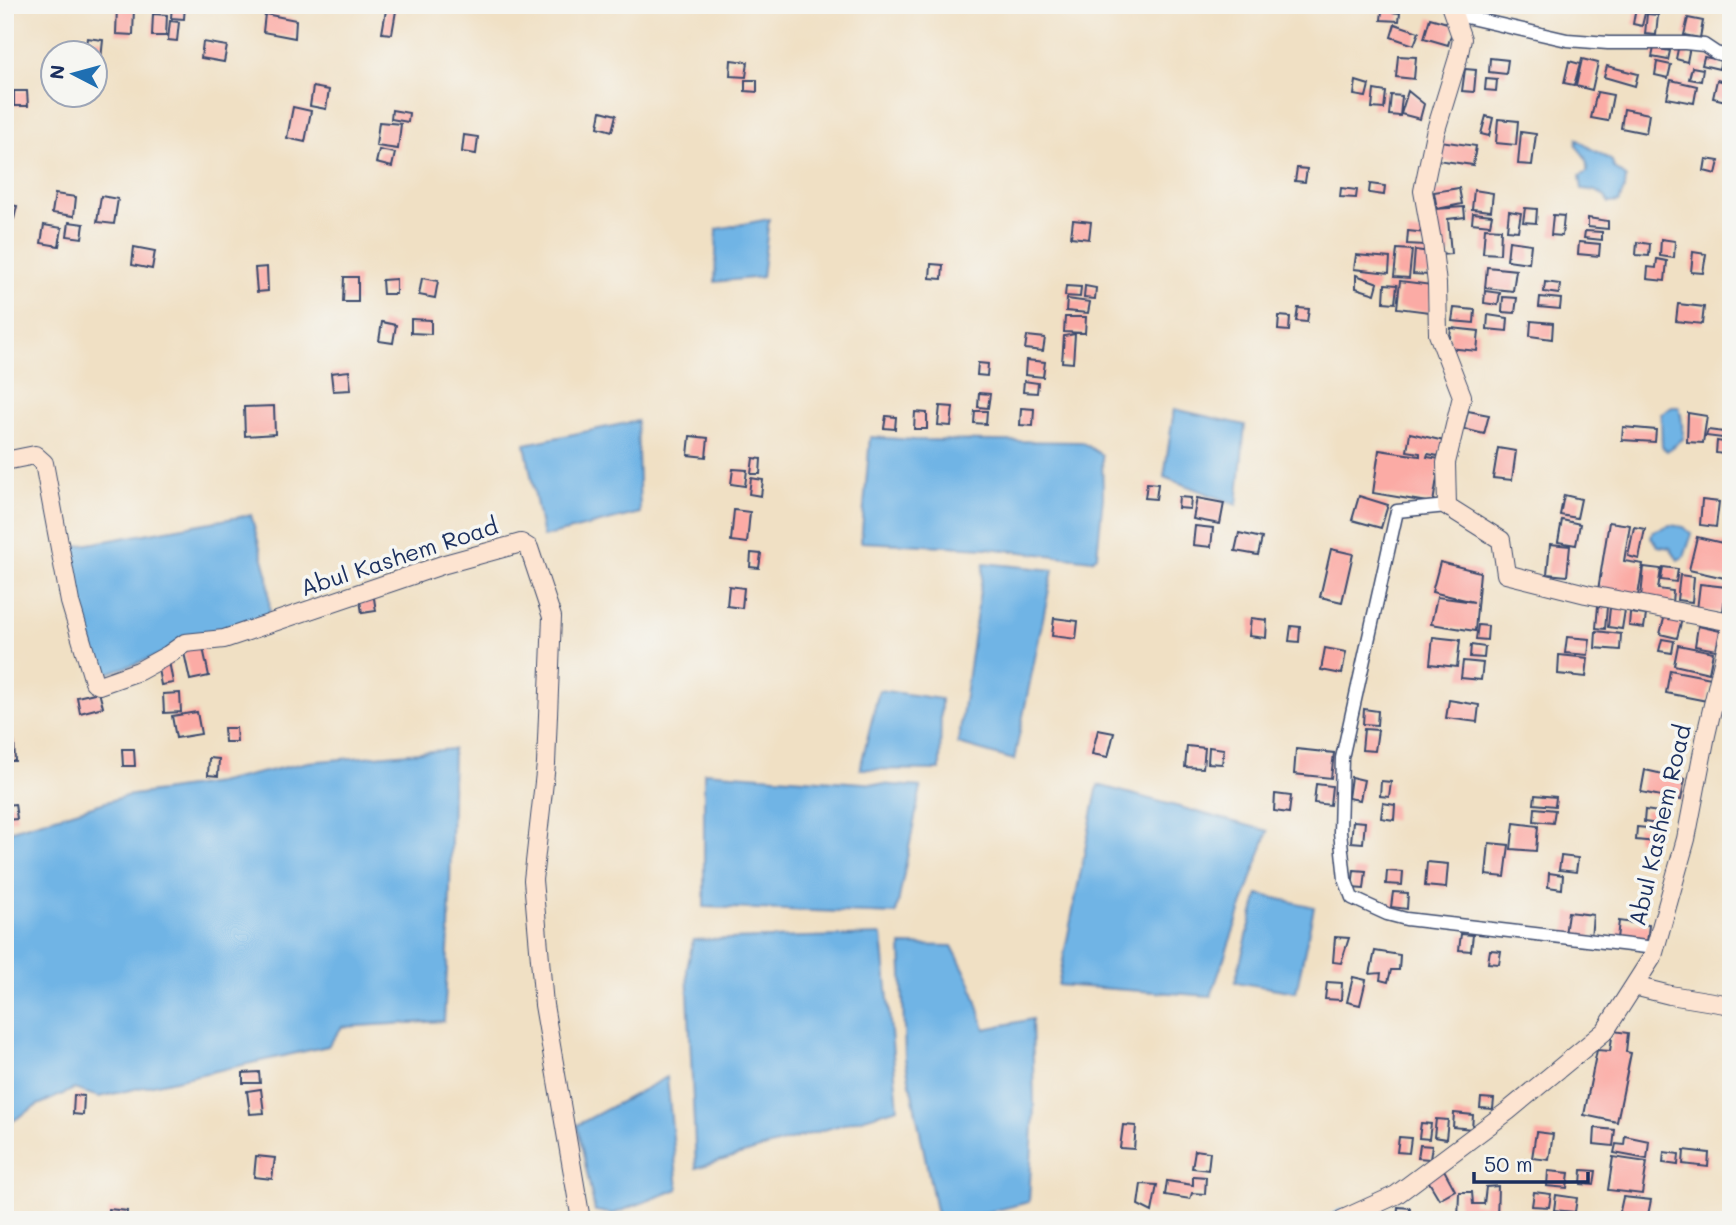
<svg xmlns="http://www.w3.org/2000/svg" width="1736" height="1225" font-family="Mali,sans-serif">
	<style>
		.water { fill: #6fb4e5; stroke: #4572a2; stroke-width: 2 }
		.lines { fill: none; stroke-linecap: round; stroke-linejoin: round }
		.stream { stroke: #6fb4e5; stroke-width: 4.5 }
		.building { fill: #fbaba5 }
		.street-casing { stroke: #3b4a6d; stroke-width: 15 }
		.secondary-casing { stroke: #3b4a6d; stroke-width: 20 }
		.street { stroke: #fff; stroke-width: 12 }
		.secondary { stroke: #fde4d1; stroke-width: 18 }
		.labels { text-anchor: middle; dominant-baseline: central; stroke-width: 7; stroke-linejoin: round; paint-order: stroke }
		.street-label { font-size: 23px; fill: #1b2f5e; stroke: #f6f6f2 }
	</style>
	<rect width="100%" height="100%" fill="#f6f6f2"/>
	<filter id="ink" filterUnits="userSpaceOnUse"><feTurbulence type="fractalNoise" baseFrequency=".0143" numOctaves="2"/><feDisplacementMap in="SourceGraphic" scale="14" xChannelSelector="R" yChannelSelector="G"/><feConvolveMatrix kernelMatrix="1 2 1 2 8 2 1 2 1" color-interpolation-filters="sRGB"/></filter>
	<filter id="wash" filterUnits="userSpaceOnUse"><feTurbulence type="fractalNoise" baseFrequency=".00686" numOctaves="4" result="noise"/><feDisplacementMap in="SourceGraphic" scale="28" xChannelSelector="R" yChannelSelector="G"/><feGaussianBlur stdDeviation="1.57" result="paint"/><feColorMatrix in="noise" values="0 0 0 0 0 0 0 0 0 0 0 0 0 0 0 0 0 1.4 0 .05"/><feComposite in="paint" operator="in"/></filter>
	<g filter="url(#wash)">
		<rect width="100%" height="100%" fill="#f0e0c4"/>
		<path class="water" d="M1577 139C1591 151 1600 152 1612 161L1614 168 1626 177 1625 187 1619 202 1609 203C1604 192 1594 190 1582 189L1580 176 1587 172C1588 159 1584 155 1576 146Z
			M769 219 762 277 715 282 717 229Z
			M1672 407H1679C1683 417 1681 427 1684 438L1667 451 1662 447 1661 413Z
			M1174 409 1245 425 1237 505 1164 477Z
			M637 421 640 513 543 537 525 444Z
			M870 437 914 440 1081 442 1102 455 1103 497 1097 556 1092 560 987 548 861 542Z
			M251 515 268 577 270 617 100 676 66 548Z
			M1670 525 1683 527 1692 534 1684 557 1678 560 1670 548 1658 546 1651 538 1653 531Z
			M984 563 1053 570 1014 760 958 744Z
			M879 690 941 699 940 770 860 769Z
			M453 749 449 933 444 1021 342 1027 328 1046 99 1097 74 1089 38 1105 5 1126V832L126 796 217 783 308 762Z
			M704 772 921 787 896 914 704 907Z
			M1098 785 1268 831 1211 996 1058 985Z
			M1258 894 1314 907 1296 992 1235 982Z
			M882 935 898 1108 696 1168 687 969 693 940Z
			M901 945 952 946 971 983 985 1029 1032 1019 1034 1106 1029 1202 957 1220H938L905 1059Z
			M667 1077 678 1189 613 1214 595 1211 577 1125Z"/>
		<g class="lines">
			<path class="stream" d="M1323 1220 1341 1211"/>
		</g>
		<g id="blocks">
			<path class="building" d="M172 5H185L184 19 171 18Z
				M117 7 134 8 133 35 116 34Z
				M1636 7 1646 9 1642 26 1633 24Z
				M386 10 396 11 392 34 382 33Z
				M1382 11 1400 13 1399 21 1381 20Z
				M153 14 167 15 166 36H152Z
				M265 14 296 20 295 38 263 32Z
				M1647 14 1658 15 1656 35 1645 34Z
				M1430 18 1454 25 1448 45 1424 38Z
				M1688 18 1703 21 1700 38 1684 35Z
				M170 21 179 22 177 41 168 40Z
				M1395 24 1419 32 1414 45 1391 37Z
				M87 38 103 40 101 59 94 58V52H85Z
				M203 42 227 46 224 62 201 58Z
				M1679 44 1690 46 1687 62 1676 59Z
				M1654 48 1670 51 1668 60 1652 57Z
				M1398 56 1416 57 1414 79 1396 77Z
				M1704 57 1721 60 1719 69 1702 65Z
				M1490 58 1508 60 1506 74 1489 72Z
				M1582 59 1598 63 1592 90 1576 86Z
				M731 60 748 62 746 77 730 76Z
				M1569 61 1580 64 1574 85 1564 83Z
				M1657 62 1671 65 1668 78 1655 75Z
				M1607 66 1638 74 1635 86 1604 77Z
				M1692 67 1703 69 1701 81 1689 79Z
				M1465 69 1476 70 1474 92 1462 91Z
				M1486 79 1497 80 1496 91 1485 90Z
				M745 80H757V92L745 91Z
				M1671 80 1697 86 1694 103 1667 98Z
				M1717 80 1730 83 1726 101 1713 98Z
				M1356 81 1369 85 1366 97 1354 95Z
				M313 87 329 90 326 109 310 106Z
				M1374 90 1386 92 1384 109 1372 108Z
				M14 91H27L28 106H14Z
				M1408 91 1424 104 1420 119 1401 114Z
				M1597 92 1613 95 1608 121 1591 118Z
				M1391 95 1402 96 1400 116 1389 115Z
				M293 107 311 111 305 142 287 138Z
				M1624 109 1649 114 1646 133 1621 128Z
				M392 110 409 113 408 122 391 119Z
				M601 111 616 115 612 131 598 127Z
				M1486 116 1493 118 1489 136 1481 134Z
				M1498 119 1518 121 1516 145 1496 143Z
				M379 122 401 124 398 149 376 146Z
				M1521 132 1536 134 1532 165 1518 164Z
				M464 135 478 137 476 154 462 152Z
				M1440 141 1476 146 1473 165 1437 160Z
				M379 150 395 153 392 167 376 163Z
				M1706 159 1719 161 1716 174 1704 171Z
				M1297 168 1307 169 1305 182 1295 181Z
				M1370 184 1385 186 1384 195 1369 193Z
				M1341 188 1357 190 1356 198 1340 197Z
				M1459 188 1462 204 1437 209 1434 192Z
				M1474 190 1493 193 1491 211 1472 209Z
				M55 194 76 197 74 216 52 213Z
				M101 196 118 199 114 224 97 222Z
				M5 204 17 206 14 219 5 218Z
				M1464 207 1465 217 1448 219 1451 254 1439 255 1435 209Z
				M1525 208 1537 209 1536 223 1523 222Z
				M1509 211 1521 213 1518 231 1507 230Z
				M1473 213 1492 215 1490 225 1472 223Z
				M1553 215 1564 216 1562 236 1551 235Z
				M1588 218 1608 221V229L1588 227Z
				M1073 220 1091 222 1089 239 1071 237Z
				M69 222 84 224 82 238 67 236Z
				M44 225 62 228 59 246 41 243Z
				M1485 228 1501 229 1500 254 1483 253Z
				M1408 231 1426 233 1425 245 1407 244Z
				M1585 231 1602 232V240L1584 238Z
				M1661 239 1675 241 1674 258 1660 256Z
				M1509 241 1531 244 1529 263 1507 260Z
				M1579 242 1600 244 1599 256 1578 254Z
				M1637 242 1650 244 1649 256 1636 255Z
				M134 247 155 251 152 269 132 265Z
				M1397 249 1412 250 1409 278 1394 277Z
				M1415 250 1431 252 1429 275 1413 274Z
				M1693 252 1706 254 1703 273 1691 272Z
				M1356 255 1390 258 1389 273 1354 269Z
				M1657 259 1667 261 1665 281 1647 279 1648 267 1656 268Z
				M931 264 943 265 942 279 930 278Z
				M267 267 268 291 257 292 255 268Z
				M1487 267 1516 270 1513 291 1485 288Z
				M1356 275 1378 283 1375 294 1356 288Z
				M344 277H358V302H343Z
				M422 278 438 281 435 298 419 295Z
				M396 279V294H383L382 280Z
				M1400 281 1432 285 1429 312 1397 308Z
				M1545 282 1560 284 1559 294 1544 292Z
				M1385 284 1397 285 1395 303 1384 302Z
				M1066 286 1081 287 1080 297 1065 296Z
				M1085 286 1096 288 1095 299 1084 298Z
				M1485 291 1500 293 1498 305 1484 303Z
				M1503 297 1517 298 1515 313 1502 312Z
				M1540 297 1561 299 1560 309 1539 307Z
				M1067 299 1090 302 1088 313 1066 311Z
				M1678 304 1704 307 1702 324 1676 321Z
				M1298 308 1309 309 1307 322 1296 321Z
				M1454 308 1475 310 1474 323 1452 321Z
				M1488 315 1508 318 1507 331 1487 329Z
				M1279 316 1290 317 1289 331 1278 330Z
				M1065 317H1086L1085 333 1064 332Z
				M411 319 431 320V334L411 333Z
				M1531 321 1553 323 1552 339 1530 336Z
				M382 322 396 325 393 343 379 341Z
				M1451 328 1479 331 1477 351 1449 348Z
				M1075 334 1073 363 1062 362 1064 336Z
				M1027 336 1045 338 1043 351 1025 349Z
				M1026 360 1045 362 1043 377 1025 375Z
				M978 363 988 364 987 376 977 375Z
				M349 371 351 390 333 391 331 373Z
				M1024 381 1038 383 1037 393 1023 392Z
				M979 393 990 394 988 408 978 407Z
				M274 406 275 434 245 436 244 407Z
				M940 406 953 407 951 426 938 425Z
				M1021 408 1034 409 1033 426 1020 425Z
				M975 411H987L986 424 974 423Z
				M1468 411 1489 415 1484 434 1464 429Z
				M915 412 927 413V429H914Z
				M1688 413 1707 416 1703 443 1687 442Z
				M886 416 896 417 895 429 884 428Z
				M1623 427 1656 430 1655 442 1622 440Z
				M1708 430 1731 433V439L1706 436Z
				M1410 433 1444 441 1438 456 1428 454 1427 457 1440 459 1433 503 1373 493 1379 450 1420 456V453L1407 451Z
				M690 436 708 438 706 457 688 455Z
				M1717 441 1731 443 1730 455 1716 453Z
				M1498 448 1516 451 1512 480 1493 478Z
				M753 458 761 459 760 474H751Z
				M733 469 747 470 745 486 731 484Z
				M751 478 763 480 761 496 749 494Z
				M1147 483 1158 484 1156 499 1145 498Z
				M1564 495 1581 499 1577 518 1560 515Z
				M1359 496 1388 505 1381 528 1352 520Z
				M1179 497 1191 498 1190 509 1178 508Z
				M1197 498 1224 503 1220 524 1193 519Z
				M1702 500 1719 502 1716 527 1700 525Z
				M734 510 750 512 747 543 731 541Z
				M1562 520 1580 524 1576 545 1558 542Z
				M1609 522 1630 525 1624 561 1643 564 1638 596 1598 590Z
				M1195 526 1213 528 1211 547 1193 545Z
				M1634 527 1645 529 1639 559 1628 556Z
				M1239 533 1262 538 1258 555 1235 551Z
				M1697 537 1731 545 1729 579 1689 570Z
				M1550 544 1570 546 1567 576 1547 574Z
				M1331 549 1353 554 1342 602 1320 597Z
				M751 553 761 554 759 568 750 567Z
				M1440 562 1480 572 1475 631 1431 624 1437 597 1474 602 1432 592Z
				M1644 567 1661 569 1658 589 1673 591 1672 603 1641 597Z
				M1663 567 1678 569 1676 582 1661 580Z
				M1680 575 1694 577 1692 602 1677 600Z
				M1700 584 1726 587 1723 612 1697 610Z
				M729 586 744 588 742 608 727 606Z
				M373 592 376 611 362 613 359 594Z
				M1598 606 1607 607 1605 629 1596 628Z
				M1610 608 1625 610 1622 629 1608 627Z
				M1630 613 1646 615 1644 628 1629 626Z
				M1665 615 1682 619 1677 638 1660 634Z
				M1054 618 1078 621 1076 639 1052 636Z
				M1251 618 1267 620 1266 638 1249 636Z
				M1478 625 1488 626 1487 640 1476 639Z
				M1291 626 1300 627 1299 642 1289 641Z
				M1698 626 1720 631 1716 650 1695 646Z
				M1596 631 1621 634 1620 650 1595 648Z
				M1433 637 1460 640 1457 667 1430 664Z
				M1567 637 1590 639 1588 655 1565 653Z
				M1662 639 1674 641 1672 653 1659 651Z
				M202 643 209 676 190 680 183 648Z
				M1471 645 1485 647 1484 658 1470 657Z
				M1678 645 1713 652 1709 673 1674 665Z
				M1325 648 1346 652 1342 674 1321 670Z
				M1559 655 1588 658 1586 677 1558 674Z
				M169 661 173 683 161 685 157 664Z
				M1463 661 1483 663 1481 680 1461 678Z
				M1670 670 1711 678 1707 701 1666 693Z
				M99 692 103 707 80 713 77 697Z
				M180 693 181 712 164 713 163 694Z
				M1449 700 1479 705 1477 722 1446 718Z
				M1364 709 1378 711 1377 725 1363 724Z
				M197 712 201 734 176 738 172 716Z
				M224 728H236L237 742H225Z
				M1364 729 1378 730 1375 751 1362 750Z
				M1098 730 1114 733 1108 757 1092 754Z
				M5 740H14L15 761H5Z
				M1187 746 1205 748 1203 768 1185 767Z
				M1209 747 1224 749 1222 764 1208 763Z
				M122 749H134L135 766H123Z
				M1296 749 1334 753 1331 778 1294 774Z
				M209 758 219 759 218 776 208 775Z
				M1645 770 1685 779 1681 800 1641 792Z
				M1351 777 1364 780 1360 800 1348 798Z
				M1381 781 1391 782 1389 797 1380 796Z
				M1316 784 1332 786 1330 805 1314 803Z
				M1275 794 1291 796 1289 813 1274 811Z
				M1535 795 1556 797 1555 806 1534 804Z
				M1383 803 1395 805 1394 820 1381 818Z
				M15 804 17 819 5 820V805Z
				M1535 808 1555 810 1553 823 1534 821Z
				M1645 810 1659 812 1658 824 1644 822Z
				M1353 821 1365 822 1363 843 1351 842Z
				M1514 823 1538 826 1536 851 1511 849Z
				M1637 827 1657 829 1656 842 1636 840Z
				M1489 843 1509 845 1505 877 1486 875Z
				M1561 856 1578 858 1576 872 1559 870Z
				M1427 862 1448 864 1446 888 1425 886Z
				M1354 870 1366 871 1364 889 1352 888Z
				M1387 871 1403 872 1402 885 1386 884Z
				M1549 873 1563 875 1562 889 1548 887Z
				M1393 892 1408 893 1407 909 1391 907Z
				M1568 912 1593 915 1591 938 1565 935Z
				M1619 921 1649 925 1647 942 1617 939Z
				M1461 934 1473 935 1471 951 1459 950Z
				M1335 937 1349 938 1341 963 1333 962Z
				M1490 950 1501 951 1499 964 1488 963Z
				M1375 951 1400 955 1399 970H1391L1388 982 1380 980 1381 973 1370 974Z
				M1353 977 1366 980 1360 1005 1347 1002Z
				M1327 982 1342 983 1341 1000 1325 999Z
				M1613 1031 1628 1033 1626 1052 1631 1053 1617 1122 1584 1115 1597 1050 1610 1051Z
				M259 1072 260 1083H243V1073Z
				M261 1089 264 1113 250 1114 247 1091Z
				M74 1095 84 1096 83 1115 73 1114Z
				M1481 1098 1494 1099 1493 1109 1480 1108Z
				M1454 1113 1473 1115 1472 1129 1453 1127Z
				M1436 1119 1448 1120 1446 1139 1434 1137Z
				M1421 1123 1431 1124 1429 1139 1419 1138Z
				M1123 1125 1136 1126 1134 1149 1120 1148Z
				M1595 1128 1615 1130 1613 1146 1594 1144Z
				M1536 1132 1553 1134 1549 1160 1532 1158Z
				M1625 1136 1649 1141 1647 1159 1614 1153 1616 1144 1624 1145Z
				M1399 1137 1411 1138 1409 1153 1397 1152Z
				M1420 1145 1432 1146 1430 1159 1418 1158Z
				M1195 1150 1210 1152 1208 1170 1192 1168Z
				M1684 1150 1709 1153 1708 1167 1683 1164Z
				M1664 1152 1679 1154 1678 1165 1663 1163Z
				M256 1156 275 1158 272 1179 254 1177Z
				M1613 1157 1647 1162 1642 1194 1608 1190Z
				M1443 1168 1455 1190 1439 1199 1426 1177Z
				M1582 1170 1596 1171 1594 1185 1581 1184Z
				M1548 1171 1569 1173 1567 1188 1547 1186Z
				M1193 1176 1206 1177 1205 1194 1192 1193 1190 1199 1165 1195 1167 1181 1193 1185Z
				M1141 1184 1157 1185 1152 1212 1138 1205Z
				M1498 1186 1497 1220H1458L1459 1192H1472L1473 1204H1484L1486 1187Z
				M1534 1192 1551 1194 1549 1207 1532 1206Z
				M1556 1195 1577 1198 1575 1212 1554 1210Z
				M1623 1197 1651 1200 1647 1220H1618Z
				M1398 1207 1410 1208 1409 1220H1397Z
				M109 1209 127 1211 126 1220H108Z"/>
		</g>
	</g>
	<g filter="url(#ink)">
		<use href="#blocks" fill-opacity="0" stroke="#3b4a6d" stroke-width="2"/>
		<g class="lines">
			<g class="street-casing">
				<path id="street" d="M1453 14 1567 40 1608 43H1685L1704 45 1716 53 1731 57
					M1447 506 1397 511 1342 758 1340 832 1345 879 1352 898 1387 914 1406 919 1655 948"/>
			</g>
			<g class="secondary-casing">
				<path id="secondary" d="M1450 5 1462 39 1458 58 1435 133 1423 191 1432 241 1437 284 1438 334 1462 396 1446 463 1447 506 1501 540 1506 574 1586 594 1731 622
					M5 461 35 455 44 463 70 602 94 682 99 685 139 671 168 655 185 643 224 639 445 564 521 543 529 548 552 617 546 764 533 880 544 1005 581 1220
					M1634 986 1670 995 1731 1005
					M1341 1220 1396 1195 1508 1111 1605 1031 1653 956 1686 839 1706 735 1731 627"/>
			</g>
			<use href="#street" class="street"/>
			<use href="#secondary" class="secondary"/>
		</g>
	</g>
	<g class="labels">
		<g class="street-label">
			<text transform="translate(399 556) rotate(-18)">Abul Kashem Road</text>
			<text transform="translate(1659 825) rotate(-77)">Abul Kashem Road</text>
		</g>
	</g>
	<rect width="1736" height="1225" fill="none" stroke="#f6f6f2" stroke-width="28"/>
	<g transform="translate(74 74) rotate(276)"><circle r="33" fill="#f6f6f2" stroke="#9ea6b7" stroke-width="2"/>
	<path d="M0-5L12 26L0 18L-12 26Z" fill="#1f6fb2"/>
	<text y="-10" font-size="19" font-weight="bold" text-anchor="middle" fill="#1b2f5e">N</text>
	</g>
	<path d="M1474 1172v10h114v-10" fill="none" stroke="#1b2f5e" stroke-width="3.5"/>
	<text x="1484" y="1172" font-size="21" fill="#1b2f5e" stroke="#f6f6f2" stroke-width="5" paint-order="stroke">50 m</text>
</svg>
